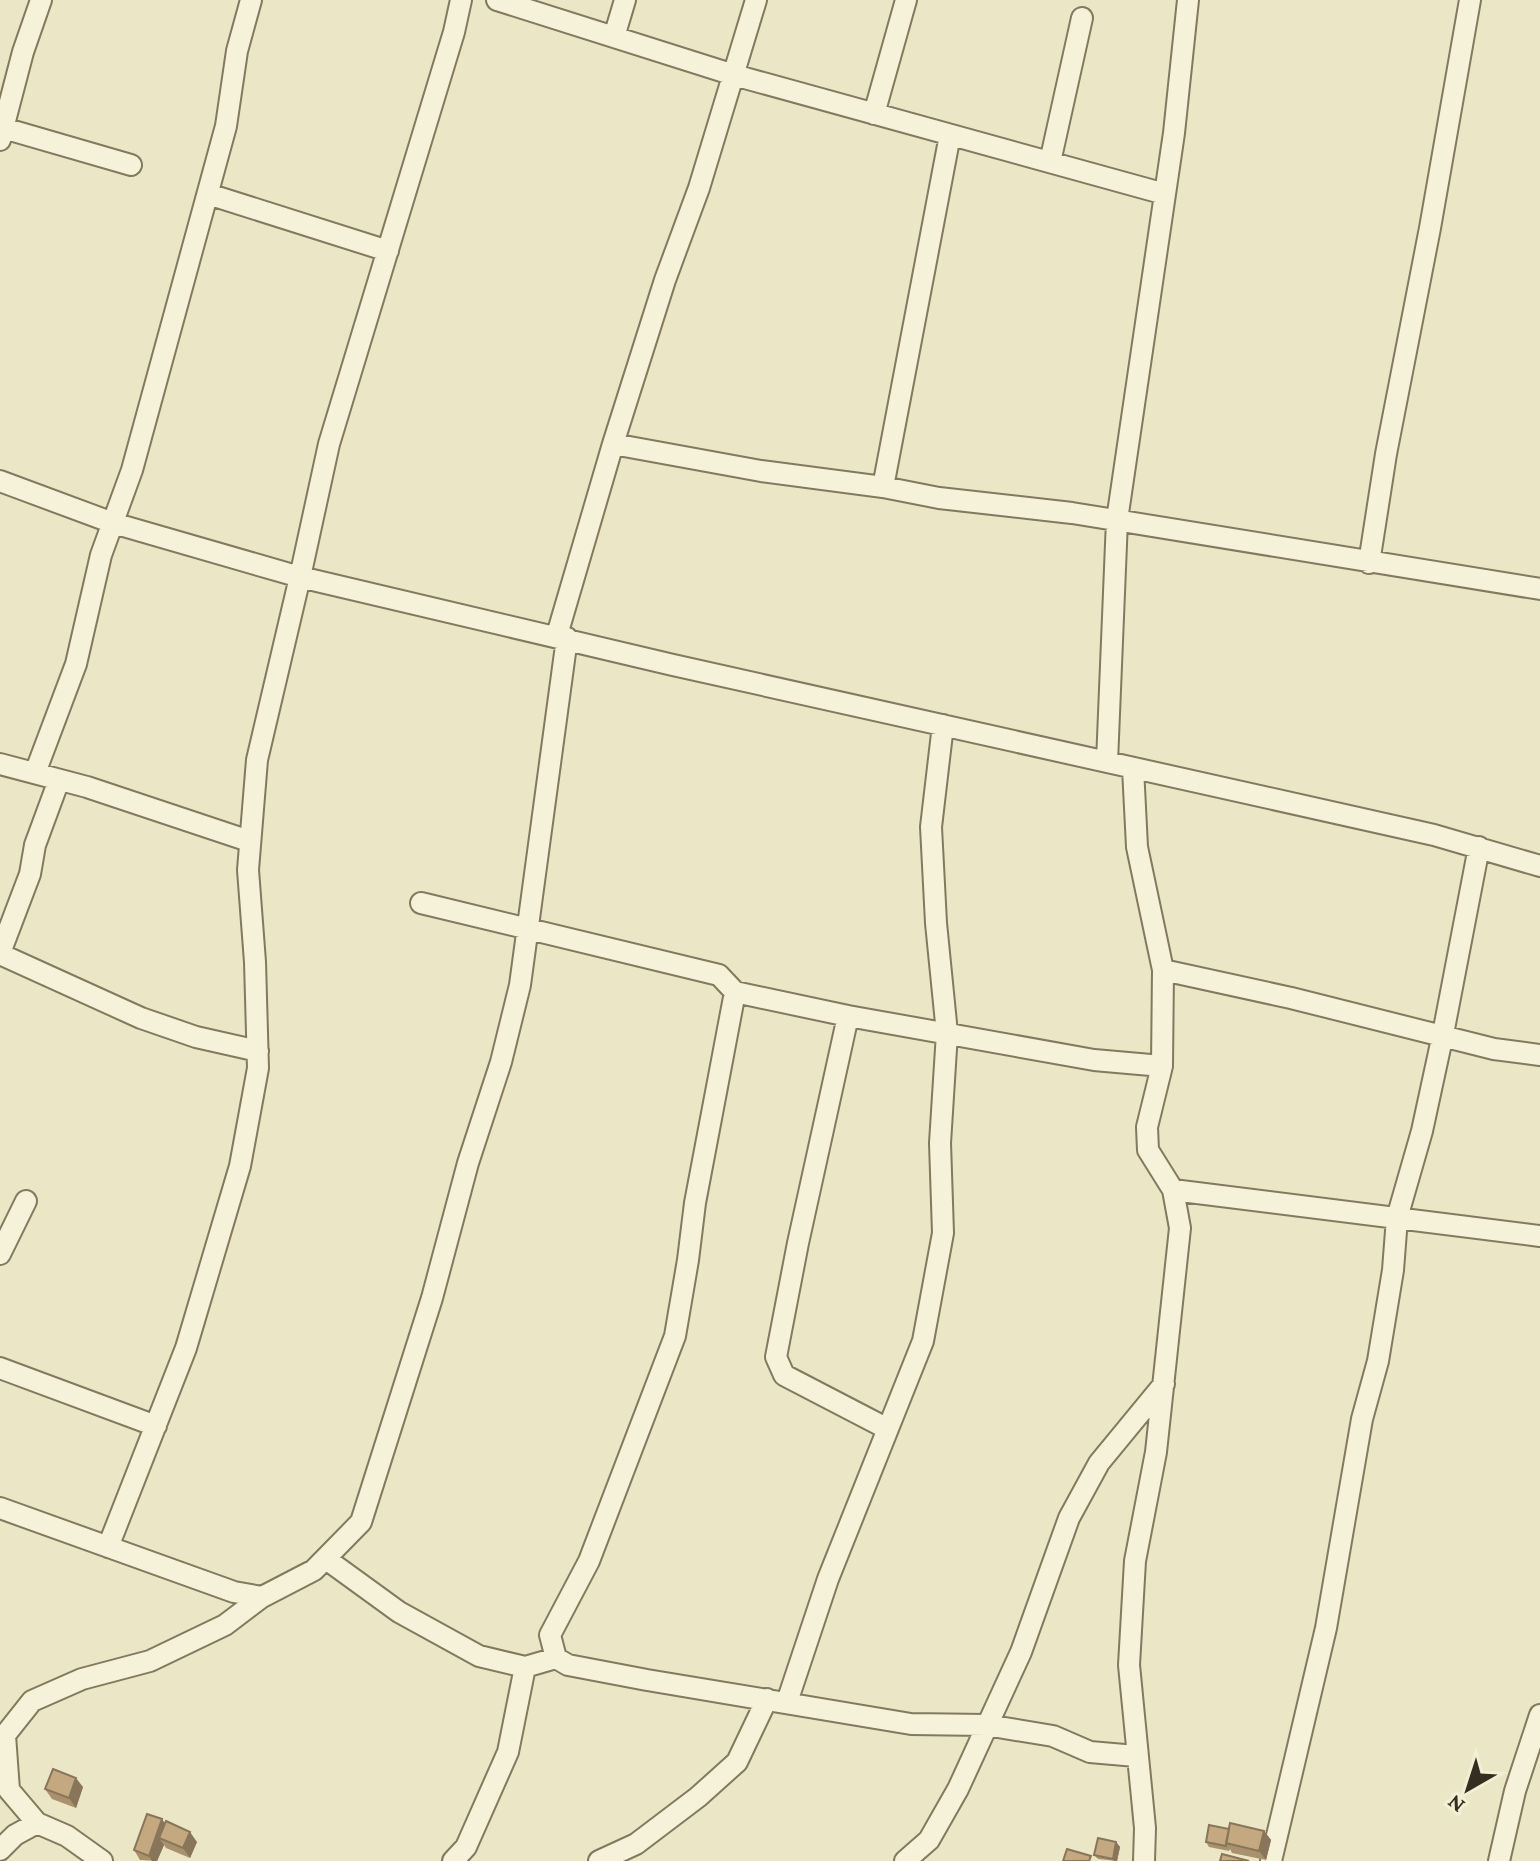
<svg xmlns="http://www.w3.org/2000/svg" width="1540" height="1861" font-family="'Crimson Pro',serif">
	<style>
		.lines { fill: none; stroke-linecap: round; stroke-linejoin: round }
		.street-casing { stroke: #83795e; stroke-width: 24 }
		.street { stroke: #f5f2d9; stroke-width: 20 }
		.wall { fill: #a9916e }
		.shaded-wall { fill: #89765a }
		.building { fill: #c4a980; stroke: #89765a; stroke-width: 2 }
	</style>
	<rect width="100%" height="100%" fill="#eae6c6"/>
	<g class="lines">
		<g class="street-casing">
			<path id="street" d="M497 0 734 75 1165 194
				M614 37 625 0
				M874 114 906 0
				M0 127 131 165
				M950 135 883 487 939 498 1072 513 1540 589
				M0 140 23 52 41 0
				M1050 162 1082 18
				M208 194 388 251
				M613 444 761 471 883 487
				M0 481 113 523 300 577 673 665 1434 835 1540 866
				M1369 563 1386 454 1430 228 1470 0
				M557 635 613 444 665 280 699 188 756 0
				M1107 762 1117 520 1174 133 1188 0
				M0 764 87 787 249 841
				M1133 768 1137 847 1163 970 1162 1066 1147 1127 1148 1150 1173 1190 1180 1228 1156 1452 1135 1561 1129 1665 1145 1828 1144 1861
				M35 773 76 664 101 555 132 470 226 126 237 51 251 0
				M421 903 719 975 735 992 848 1016 1094 1060 1162 1066
				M0 953 30 874 35 845 59 780
				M0 954 141 1018 196 1037 258 1051
				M1163 970 1291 998 1494 1049 1540 1055
				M735 992 695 1203 688 1260 675 1336 589 1561 550 1635 556 1658 568 1665 647 1680 911 1724 986 1725 1053 1736 1090 1752 1136 1756
				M848 1016 798 1243 776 1357 784 1375 888 1429
				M1173 1190 1540 1236
				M0 1254 26 1201
				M0 1368 156 1426
				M0 1508 234 1592 262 1597 314 1570 361 1522 432 1298 468 1163 501 1062 520 985 567 638
				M108 1547 186 1348 240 1166 258 1068 255 962 248 870 257 760 300 577 329 444 454 32 461 0
				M326 1559 399 1612 479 1656 525 1667 556 1658
				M787 1702 828 1579 923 1341 943 1233 940 1143 947 1033 936 923 931 827 943 725
				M0 1850 15 1835 37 1823
				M102 1861 67 1836 37 1823 9 1790 5 1735 32 1701 82 1679 150 1661 225 1625 262 1597
				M453 1861 466 1847 508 1752 525 1667
				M599 1861 636 1844 698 1797 737 1762 767 1699
				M905 1861 929 1840 958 1789 1021 1652 1069 1518 1099 1463 1164 1384
				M1271 1861 1326 1628 1362 1419 1378 1361 1393 1270 1397 1218 1422 1131 1443 1034 1479 847
				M1499 1861 1515 1791 1540 1715"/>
		</g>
		<use href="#street" class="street"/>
	</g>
	<path class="wall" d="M83 1787 76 1808 52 1799 45 1789Z
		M165 1823 197 1842 190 1858 166 1848 164 1845 157 1861 140 1860 134 1850Z
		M1229 1829 1264 1831 1271 1840 1266 1860 1232 1853 1230 1849 1229 1851 1209 1847 1206 1842Z
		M1116 1842 1120 1847 1117 1861 1098 1859 1094 1855Z"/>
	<path class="shaded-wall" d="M76 1778 83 1787 76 1808 69 1798Z
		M162 1819 169 1829 159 1838 164 1845 157 1861H152L149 1856Z
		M1264 1831 1271 1840 1266 1860 1259 1851Z
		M190 1832 197 1842 190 1858 183 1848Z
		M1116 1842 1120 1847 1117 1861H1114L1113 1859Z"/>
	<path class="building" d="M53 1769 76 1778 69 1798 45 1789Z
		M147 1814 162 1819 149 1856 134 1850Z
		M166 1821 190 1832 183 1848 159 1838Z
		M1230 1823 1264 1831 1259 1851 1226 1843Z
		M1209 1825 1229 1829 1226 1846 1206 1842Z
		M1098 1838 1116 1842 1113 1859 1094 1855Z
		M1067 1849 1091 1856 1089 1861H1063Z
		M1222 1854 1249 1861H1220Z"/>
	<g transform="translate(1468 1789) rotate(219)" stroke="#f2efd5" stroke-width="6" paint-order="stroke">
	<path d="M0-6L14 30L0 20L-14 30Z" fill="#352e20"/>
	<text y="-12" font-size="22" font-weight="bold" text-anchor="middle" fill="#352e20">N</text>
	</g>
</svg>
